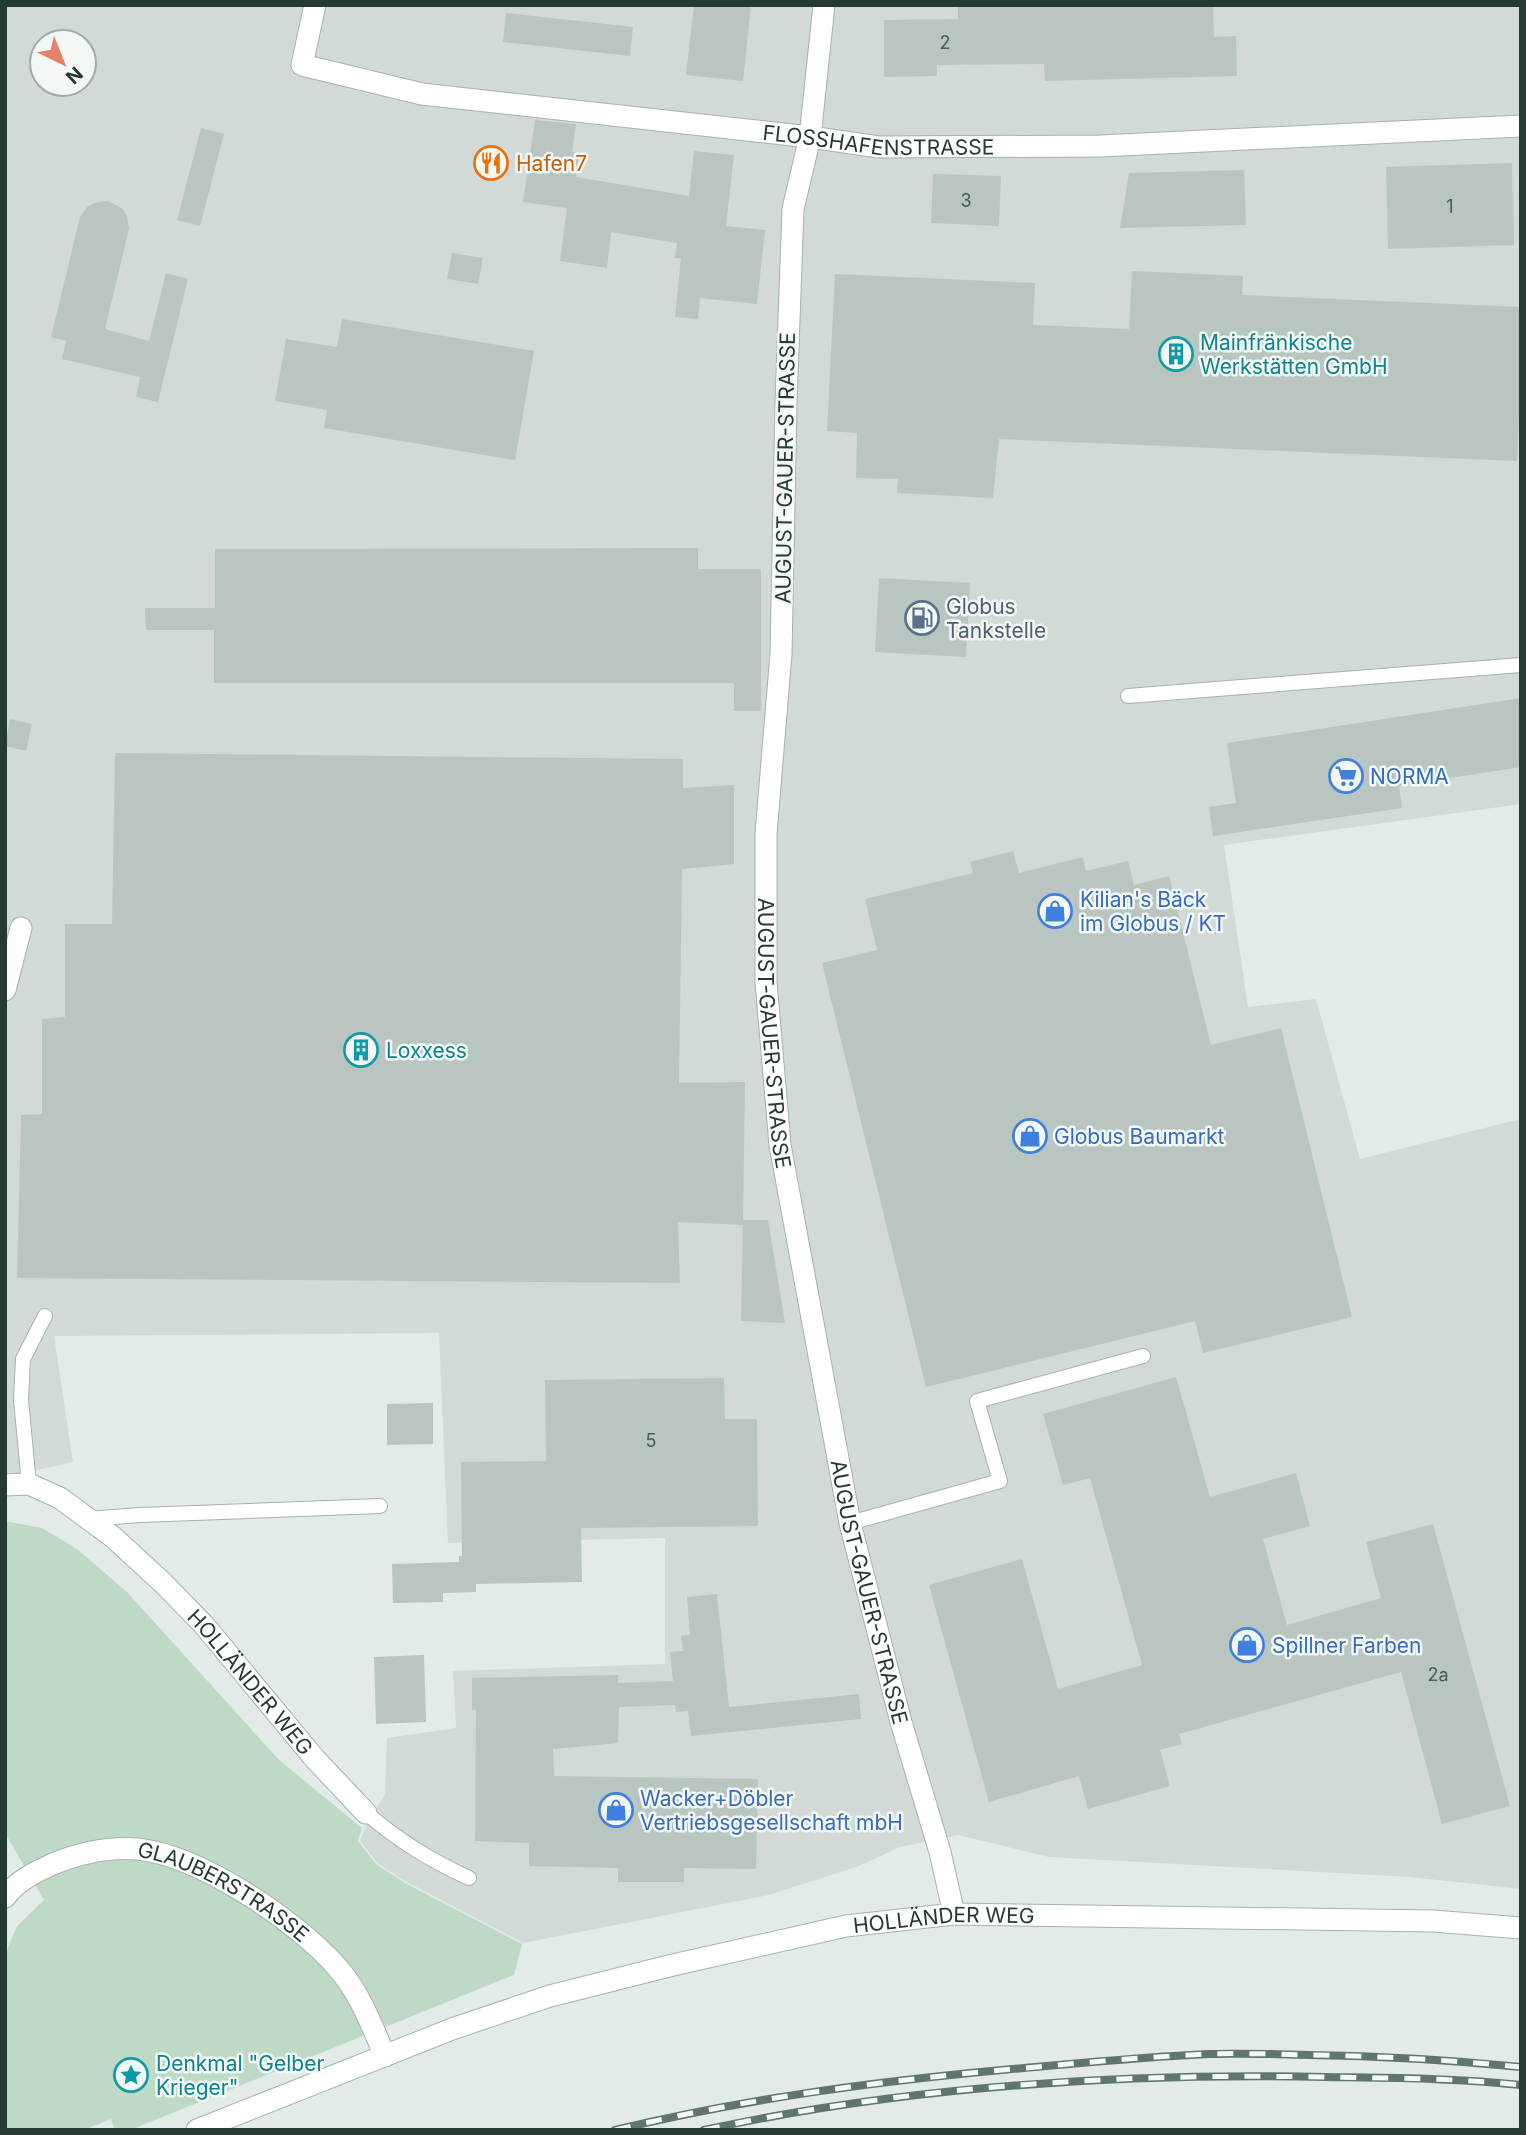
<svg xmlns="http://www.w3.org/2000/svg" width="1526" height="2135" font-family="Inter,sans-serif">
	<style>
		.built { fill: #d1dad6; fill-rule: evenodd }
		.green { fill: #bedac4 }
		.building { fill: #b8c5c0 }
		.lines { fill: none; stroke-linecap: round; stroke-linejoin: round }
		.lane-casing { stroke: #a5b2ad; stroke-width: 16 }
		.street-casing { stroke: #a5b2ad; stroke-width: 23 }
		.secondary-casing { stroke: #a2b5ae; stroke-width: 23 }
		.lane { stroke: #fff; stroke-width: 14 }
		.street { stroke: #fff; stroke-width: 21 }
		.secondary { stroke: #fff; stroke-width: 21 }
		.rail-casing { stroke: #5f756e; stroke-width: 8 }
		.rail { stroke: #f3f8f5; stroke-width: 5; stroke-dasharray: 16; stroke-linecap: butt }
		.labels { text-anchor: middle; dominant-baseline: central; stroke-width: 5; stroke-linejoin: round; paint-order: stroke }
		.number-label { font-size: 18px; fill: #495d56 }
		.street-label { font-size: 21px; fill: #243a33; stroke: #f3f8f5 }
		.food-label { font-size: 21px; fill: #c56008; stroke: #f3f8f5; text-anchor: start }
		.culture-label { font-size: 21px; fill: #0d838f; stroke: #f3f8f5; text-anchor: start }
		.service-label { font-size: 21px; fill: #4e5e75; stroke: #f3f8f5; text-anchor: start }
		.shop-label { font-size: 21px; fill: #366cbe; stroke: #f3f8f5; text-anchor: start }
	</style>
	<rect width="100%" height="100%" fill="#e2ebe7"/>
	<path class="built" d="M5 5H1521V804L1224 845 1248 1007 1316 999 1360 1159 1521 1119V1889L1410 1877 1049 1857 958 1835 900 1847 859 1866 769 1895 523 1943 405 1881 377 1863 360 1841 365 1828 385 1794 387 1738 456 1728 453 1671 665 1664V1538L448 1543 439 1333 54 1336 73 1462 5 1477ZM42 42H84V84H42Z"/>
	<path class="green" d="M5 1521 42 1528 77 1549 127 1592 279 1760 362 1828 358 1841 376 1864 405 1883 522 1944 514 1975 130 2130H115L111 2119 83 2130H5V1955L17 1926 44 1900 5 1833Z"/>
	<path class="building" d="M694 5H751L743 81 686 75Z
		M958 5H1213L1214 37 1236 36 1237 76 1045 81 1044 64 937 65V76L884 77V20L958 19Z
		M506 13 633 27 630 56 503 42Z
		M535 120 576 124 572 152 579 153 576 177 689 196 694 151 734 155 726 226 765 230 757 304 700 298 698 319 675 317 681 258H675L677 243 611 232 607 268 560 261 567 208 523 202Z
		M201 128 224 134 200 226 177 220Z
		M1512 163 1514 245 1388 249 1386 167Z
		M1244 170 1246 225 1120 228 1129 173Z
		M933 174 1001 176 999 226 931 223Z
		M108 201 123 209 127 217 129 229 105 329 149 341 166 273 188 279 158 402 136 397 140 377 62 359 66 341 51 337 80 217 88 206 98 202Z
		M452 253 483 258 478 284 447 279Z
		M1132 271 1243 276 1242 295 1521 307V379L1517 461 999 439 993 498 897 493 898 479 856 478 857 433 827 431 835 274 1035 283 1033 325 1129 329Z
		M342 319 534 351 515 460 324 428 327 410 275 401 286 339 337 347Z
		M698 548V569H761V711H734V683H214V630H146L145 608H215V549Z
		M879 578 970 583 966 657 875 652Z
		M1521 698V767L1399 786 1402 808 1213 836 1209 807 1236 803 1227 743Z
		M10 719 32 724 26 751 5 746Z
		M115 753 683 759V788L734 785V864L682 869 679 1083 745 1082 743 1225 678 1222 680 1283 17 1278 21 1115 42 1114V1019L65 1017V924H112Z
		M1013 851 1019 873 1083 857 1086 871 1128 861 1134 885 1169 876 1211 1045 1281 1028 1352 1317 1203 1353 1195 1321 926 1387 822 963 877 950 865 899 973 873 970 862Z
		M743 1220H768L785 1323 741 1321Z
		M1176 1377 1210 1497 1296 1473 1310 1526 1263 1539 1287 1625 1381 1598 1366 1542 1433 1524 1510 1806 1442 1824 1401 1672 1179 1734 1182 1744 1160 1750 1170 1786 1088 1809 1079 1776 989 1802 929 1585 1022 1559 1058 1689 1142 1665 1090 1478 1063 1485 1043 1414Z
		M724 1378 725 1419H757L758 1526 581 1528 582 1582 476 1584V1592L443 1593V1602L393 1603 392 1564 459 1562V1556H462L461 1462 546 1461 545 1380Z
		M433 1403V1444L387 1445V1404Z
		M717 1594 729 1707 859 1694 861 1719 691 1736 688 1711 676 1712 675 1705 619 1707 618 1743 553 1749 554 1776 758 1779 756 1869 684 1868V1882H618V1868L529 1866V1843L475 1841 476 1710H472V1678L618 1675V1683L673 1681 670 1652 683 1651 681 1636 690 1635 687 1597Z
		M424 1655 426 1722 376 1724 374 1657Z"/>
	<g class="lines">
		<g class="lane-casing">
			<path id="lane" d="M1128 696 1521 665
				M29 1484 21 1400 23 1359 45 1316
				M88 1519 140 1515 380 1506
				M850 1523 1000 1481 977 1401 1143 1356
				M366 1813C401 1842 428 1859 469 1878"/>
		</g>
		<g class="street-casing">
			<g id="street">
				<path id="s1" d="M315 5 302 65 422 94 810 137 879 147 1100 146 1521 126"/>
				<path id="s2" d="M824 5 810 137 793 209 786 403 781 654 766 834V982L780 1145 850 1523 901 1722 940 1852 954 1914"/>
				<path d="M5 990 21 928"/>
				<path id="s3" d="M5 1485 29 1484 60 1498 113 1537 163 1583 204 1625 315 1759 366 1813"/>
				<path id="s4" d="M5 1897C17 1881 35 1872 53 1864 80 1853 108 1847 137 1849 199 1855 296 1920 337 1967 360 1993 371 2024 385 2056"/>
			</g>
		</g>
		<g class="secondary-casing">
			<g id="secondary">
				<path id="s5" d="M197 2130 452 2029 550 1996 673 1965 846 1926 954 1914 1433 1921 1521 1928"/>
			</g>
		</g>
		<use href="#lane" class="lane"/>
		<use href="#street" class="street"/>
		<use href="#secondary" class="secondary"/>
		<g class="rail-casing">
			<path id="rail" d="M615 2130C744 2099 871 2082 1002 2070 1071 2064 1140 2057 1209 2054 1242 2053 1276 2054 1309 2055 1380 2056 1450 2060 1521 2067
				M704 2130C908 2086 1118 2073 1325 2077 1390 2078 1456 2078 1521 2085"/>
		</g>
		<use href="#rail" class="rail"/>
	</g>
	<defs>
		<g id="restaurant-ring" transform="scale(1.75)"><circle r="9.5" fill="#f3f8f5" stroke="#e8710a" stroke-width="1.5"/><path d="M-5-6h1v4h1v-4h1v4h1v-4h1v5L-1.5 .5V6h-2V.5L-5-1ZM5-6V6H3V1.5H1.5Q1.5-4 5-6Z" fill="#e8710a"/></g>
		<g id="building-ring" transform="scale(1.75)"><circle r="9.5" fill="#f3f8f5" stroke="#0f9aa8" stroke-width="1.5"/><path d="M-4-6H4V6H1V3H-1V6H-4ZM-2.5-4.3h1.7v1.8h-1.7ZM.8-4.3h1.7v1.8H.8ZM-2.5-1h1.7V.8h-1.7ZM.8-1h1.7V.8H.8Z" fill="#0f9aa8"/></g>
		<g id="fuel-ring" transform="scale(1.75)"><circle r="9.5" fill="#f3f8f5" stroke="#5c6f8a" stroke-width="1.5"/><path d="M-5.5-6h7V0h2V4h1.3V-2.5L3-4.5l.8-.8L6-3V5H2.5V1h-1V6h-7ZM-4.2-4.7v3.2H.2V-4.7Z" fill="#5c6f8a"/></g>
		<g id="supermarket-ring" transform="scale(1.75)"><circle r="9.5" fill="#f3f8f5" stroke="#3f7fe0" stroke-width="1.5"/><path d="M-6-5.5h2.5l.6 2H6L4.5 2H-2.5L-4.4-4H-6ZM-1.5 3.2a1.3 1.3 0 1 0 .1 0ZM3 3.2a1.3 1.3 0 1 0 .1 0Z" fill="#3f7fe0"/></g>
		<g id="shop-ring" transform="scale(1.75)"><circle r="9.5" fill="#f3f8f5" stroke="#3f7fe0" stroke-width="1.5"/><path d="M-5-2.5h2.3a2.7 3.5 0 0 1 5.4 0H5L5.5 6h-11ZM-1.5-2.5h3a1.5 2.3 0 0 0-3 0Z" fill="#3f7fe0"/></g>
		<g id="sight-ring" transform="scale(1.75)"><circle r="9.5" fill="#f3f8f5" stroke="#0f9aa8" stroke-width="1.5"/><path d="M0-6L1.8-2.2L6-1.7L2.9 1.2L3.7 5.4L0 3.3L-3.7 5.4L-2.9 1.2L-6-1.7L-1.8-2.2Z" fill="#0f9aa8"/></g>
	</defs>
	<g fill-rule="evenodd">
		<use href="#restaurant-ring" x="491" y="163"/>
		<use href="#building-ring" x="1176" y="354"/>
		<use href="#fuel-ring" x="922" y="618"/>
		<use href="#supermarket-ring" x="1346" y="776"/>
		<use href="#shop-ring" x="1055" y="911"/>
		<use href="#building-ring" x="361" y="1050"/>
		<use href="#shop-ring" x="1030" y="1136"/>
		<use href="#shop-ring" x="1247" y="1645"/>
		<use href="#shop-ring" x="616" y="1810"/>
		<use href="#sight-ring" x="131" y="2075"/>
	</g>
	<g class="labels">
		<g class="number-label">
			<text x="945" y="42">2</text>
			<text x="966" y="200">3</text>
			<text x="1450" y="206">1</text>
			<text x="651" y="1440">5</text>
			<text x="1438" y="1674">2a</text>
		</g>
		<g class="street-label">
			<text stroke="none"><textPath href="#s1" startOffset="644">FLOSSHAFENSTRASSE</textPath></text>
			<text transform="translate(785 468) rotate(-89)">AUGUST-GAUER-STRASSE</text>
			<text stroke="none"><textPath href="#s2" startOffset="1032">AUGUST-GAUER-STRASSE</textPath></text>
			<text stroke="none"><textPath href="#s2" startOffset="1600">AUGUST-GAUER-STRASSE</textPath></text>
			<text stroke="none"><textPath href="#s3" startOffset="324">HOLLÄNDER WEG</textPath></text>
			<text stroke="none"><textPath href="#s4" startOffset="242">GLAUBERSTRASSE</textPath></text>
			<text stroke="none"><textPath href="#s5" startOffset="780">HOLLÄNDER WEG</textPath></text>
		</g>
		<g class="food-label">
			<text x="516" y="163">Hafen7</text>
		</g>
		<g class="culture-label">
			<text x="1200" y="342">Mainfränkische<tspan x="1200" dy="24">Werkstätten GmbH</tspan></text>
			<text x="386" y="1050">Loxxess</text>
			<text x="156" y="2063">Denkmal "Gelber<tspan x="156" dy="24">Krieger"</tspan></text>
		</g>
		<g class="service-label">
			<text x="946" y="606">Globus<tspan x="946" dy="24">Tankstelle</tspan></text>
		</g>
		<g class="shop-label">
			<text x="1370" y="776">NORMA</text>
			<text x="1080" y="899">Kilian's Bäck<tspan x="1080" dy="24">im Globus / KT</tspan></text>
			<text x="1054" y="1136">Globus Baumarkt</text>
			<text x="1272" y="1645">Spillner Farben</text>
			<text x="640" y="1798">Wacker+Döbler<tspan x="640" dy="24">Vertriebsgesellschaft mbH</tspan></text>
		</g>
	</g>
	<rect width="1526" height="2135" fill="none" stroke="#243a33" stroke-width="14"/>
	<g transform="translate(63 63) rotate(137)"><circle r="33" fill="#f3f8f5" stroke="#a0aca7" stroke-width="2"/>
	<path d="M0-5L12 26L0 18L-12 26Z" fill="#e38169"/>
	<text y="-10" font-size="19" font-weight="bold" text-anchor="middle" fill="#243a33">N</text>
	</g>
</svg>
